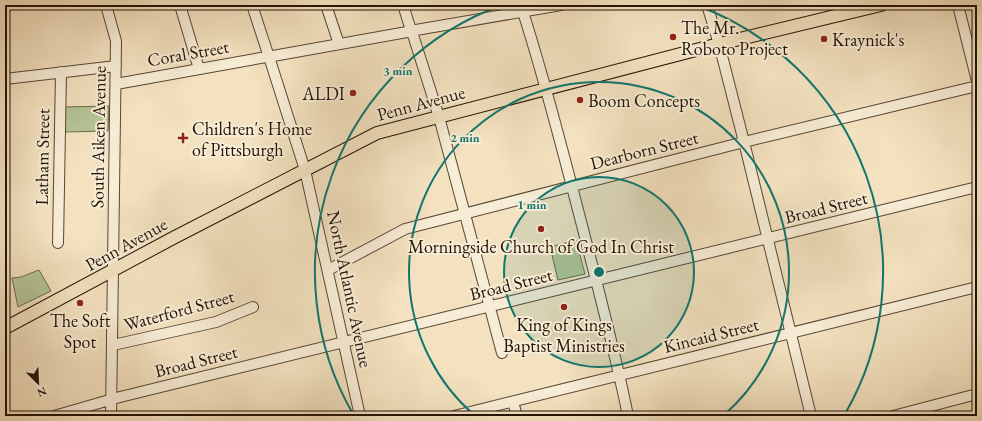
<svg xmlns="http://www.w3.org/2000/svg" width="982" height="421" font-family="'EB Garamond',serif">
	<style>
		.green { fill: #b5c496; stroke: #6c6b4e }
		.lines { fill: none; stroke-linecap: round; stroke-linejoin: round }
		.minor-casing { stroke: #574634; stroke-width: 12 }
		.major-casing { stroke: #231206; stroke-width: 14 }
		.minor { stroke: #f7ecd5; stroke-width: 10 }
		.major { stroke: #f3e1bf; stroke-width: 12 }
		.ring { fill: none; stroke: #0f766e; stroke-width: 2 }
		.poi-dot { fill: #8f2418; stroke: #f7ecd5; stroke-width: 1.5 }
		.labels { text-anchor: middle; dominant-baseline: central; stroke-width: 4; stroke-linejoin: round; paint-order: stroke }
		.poi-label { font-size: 18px; fill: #231206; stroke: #f7ecd5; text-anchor: start }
		.street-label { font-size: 18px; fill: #231206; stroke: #f7ecd5 }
		.centre { fill: #0f766e; stroke: #f7ecd5; stroke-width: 2 }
		.ring-label { font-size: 12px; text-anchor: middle; font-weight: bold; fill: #0f766e; stroke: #f7ecd5; stroke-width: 4; stroke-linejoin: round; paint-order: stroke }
	</style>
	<rect width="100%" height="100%" fill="#f3e1bf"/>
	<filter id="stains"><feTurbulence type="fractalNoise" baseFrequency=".005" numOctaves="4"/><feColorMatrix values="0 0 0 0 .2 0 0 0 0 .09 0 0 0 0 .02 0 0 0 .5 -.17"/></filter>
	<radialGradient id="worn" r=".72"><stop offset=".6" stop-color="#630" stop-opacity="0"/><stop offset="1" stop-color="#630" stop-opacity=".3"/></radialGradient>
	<path class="green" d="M109 106 108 131 64 132V107Z
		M576 240 585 274 558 280 550 247Z
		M39 270 51 291 18 307 12 278 21 277Z"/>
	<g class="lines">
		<g class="minor-casing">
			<path id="minor" d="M106 5 116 41 111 416
				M180 5 199 69
				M252 5 268 54
				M326 5 339 44
				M403 5 410 27
				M707 5 719 44 744 142 811 416
				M958 5 977 81
				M523 12C547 87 565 160 585 237 600 296 616 356 628 416
				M416 30 561 5
				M413 35 439 117 502 353
				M273 56 407 32
				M270 60 305 170 360 416
				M5 79 116 66
				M116 84 266 57
				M58 243 61 72
				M328 270 405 229 744 142 977 86
				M113 345 216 322 253 307
				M513 402 517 416
				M54 416 120 397 977 187
				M454 416 977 287
				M893 416 977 394"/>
		</g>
		<g class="major-casing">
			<path id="major" d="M5 328 175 237 377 133 719 44 881 5"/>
		</g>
		<use href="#minor" class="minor"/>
		<use href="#major" class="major"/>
	</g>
	<circle cx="599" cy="272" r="95" fill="#0f766e" fill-opacity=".12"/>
	<g class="ring">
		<circle cx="599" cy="272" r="95"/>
		<path d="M474 415A190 190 0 1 1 724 415"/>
		<path d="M353 414A284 284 0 0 1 502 5M696 5A284 284 0 0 1 845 414"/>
	</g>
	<g class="poi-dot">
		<circle cx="673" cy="37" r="4"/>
		<circle cx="824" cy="39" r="4"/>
		<circle cx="353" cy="93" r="4"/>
		<circle cx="580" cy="100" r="4"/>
		<path d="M181 132h4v4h4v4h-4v4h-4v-4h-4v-4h4z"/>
		<circle cx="541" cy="229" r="4"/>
		<circle cx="80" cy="303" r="4"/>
		<circle cx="564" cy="307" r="4"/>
	</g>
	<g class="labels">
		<g class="poi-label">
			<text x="681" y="27">The Mr.<tspan x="681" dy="21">Roboto Project</tspan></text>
			<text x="832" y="39">Kraynick's</text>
			<text x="345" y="93" text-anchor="end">ALDI</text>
			<text x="588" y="100">Boom Concepts</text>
			<text x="192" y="128">Children's Home<tspan x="192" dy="21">of Pittsburgh</tspan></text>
			<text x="541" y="246" text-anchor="middle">Morningside Church of God In Christ</text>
			<text x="80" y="320" text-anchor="middle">The Soft<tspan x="80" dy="21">Spot</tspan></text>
			<text x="564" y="324" text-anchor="middle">King of Kings<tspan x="564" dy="21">Baptist Ministries</tspan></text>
		</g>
		<g class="street-label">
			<text transform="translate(188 53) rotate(-10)">Coral Street</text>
			<text transform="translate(421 103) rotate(-15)">Penn Avenue</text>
			<text transform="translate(98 137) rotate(-89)">South Aiken Avenue</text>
			<text transform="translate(644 150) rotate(-14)">Dearborn Street</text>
			<text transform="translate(42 157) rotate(-89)">Latham Street</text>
			<text transform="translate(826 207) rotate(-14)">Broad Street</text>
			<text transform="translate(126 244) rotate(-29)">Penn Avenue</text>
			<text transform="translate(511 284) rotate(-14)">Broad Street</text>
			<text transform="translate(350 289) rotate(78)">North Atlantic Avenue</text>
			<text transform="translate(179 310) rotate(-15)">Waterford Street</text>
			<text transform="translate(711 335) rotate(-14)">Kincaid Street</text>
			<text transform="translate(196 361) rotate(-14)">Broad Street</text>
		</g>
	</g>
	<circle cx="599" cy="272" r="6" class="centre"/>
	<g class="ring-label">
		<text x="398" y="75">3 min</text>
		<text x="465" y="142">2 min</text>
		<text x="532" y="209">1 min</text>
	</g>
	<rect width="982" height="421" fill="none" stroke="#f3e1bf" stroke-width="20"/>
	<rect x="6" y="6" width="970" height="409" fill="none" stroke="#231206" stroke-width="2"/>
	<rect x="10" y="10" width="962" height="401" fill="none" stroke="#231206"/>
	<g transform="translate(38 383) rotate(156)" stroke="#f7ecd5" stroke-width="3" paint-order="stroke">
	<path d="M0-3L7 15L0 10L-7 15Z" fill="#231206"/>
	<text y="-6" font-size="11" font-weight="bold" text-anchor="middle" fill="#231206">N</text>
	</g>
	<rect width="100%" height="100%" filter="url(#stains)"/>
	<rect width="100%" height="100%" fill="url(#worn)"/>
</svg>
